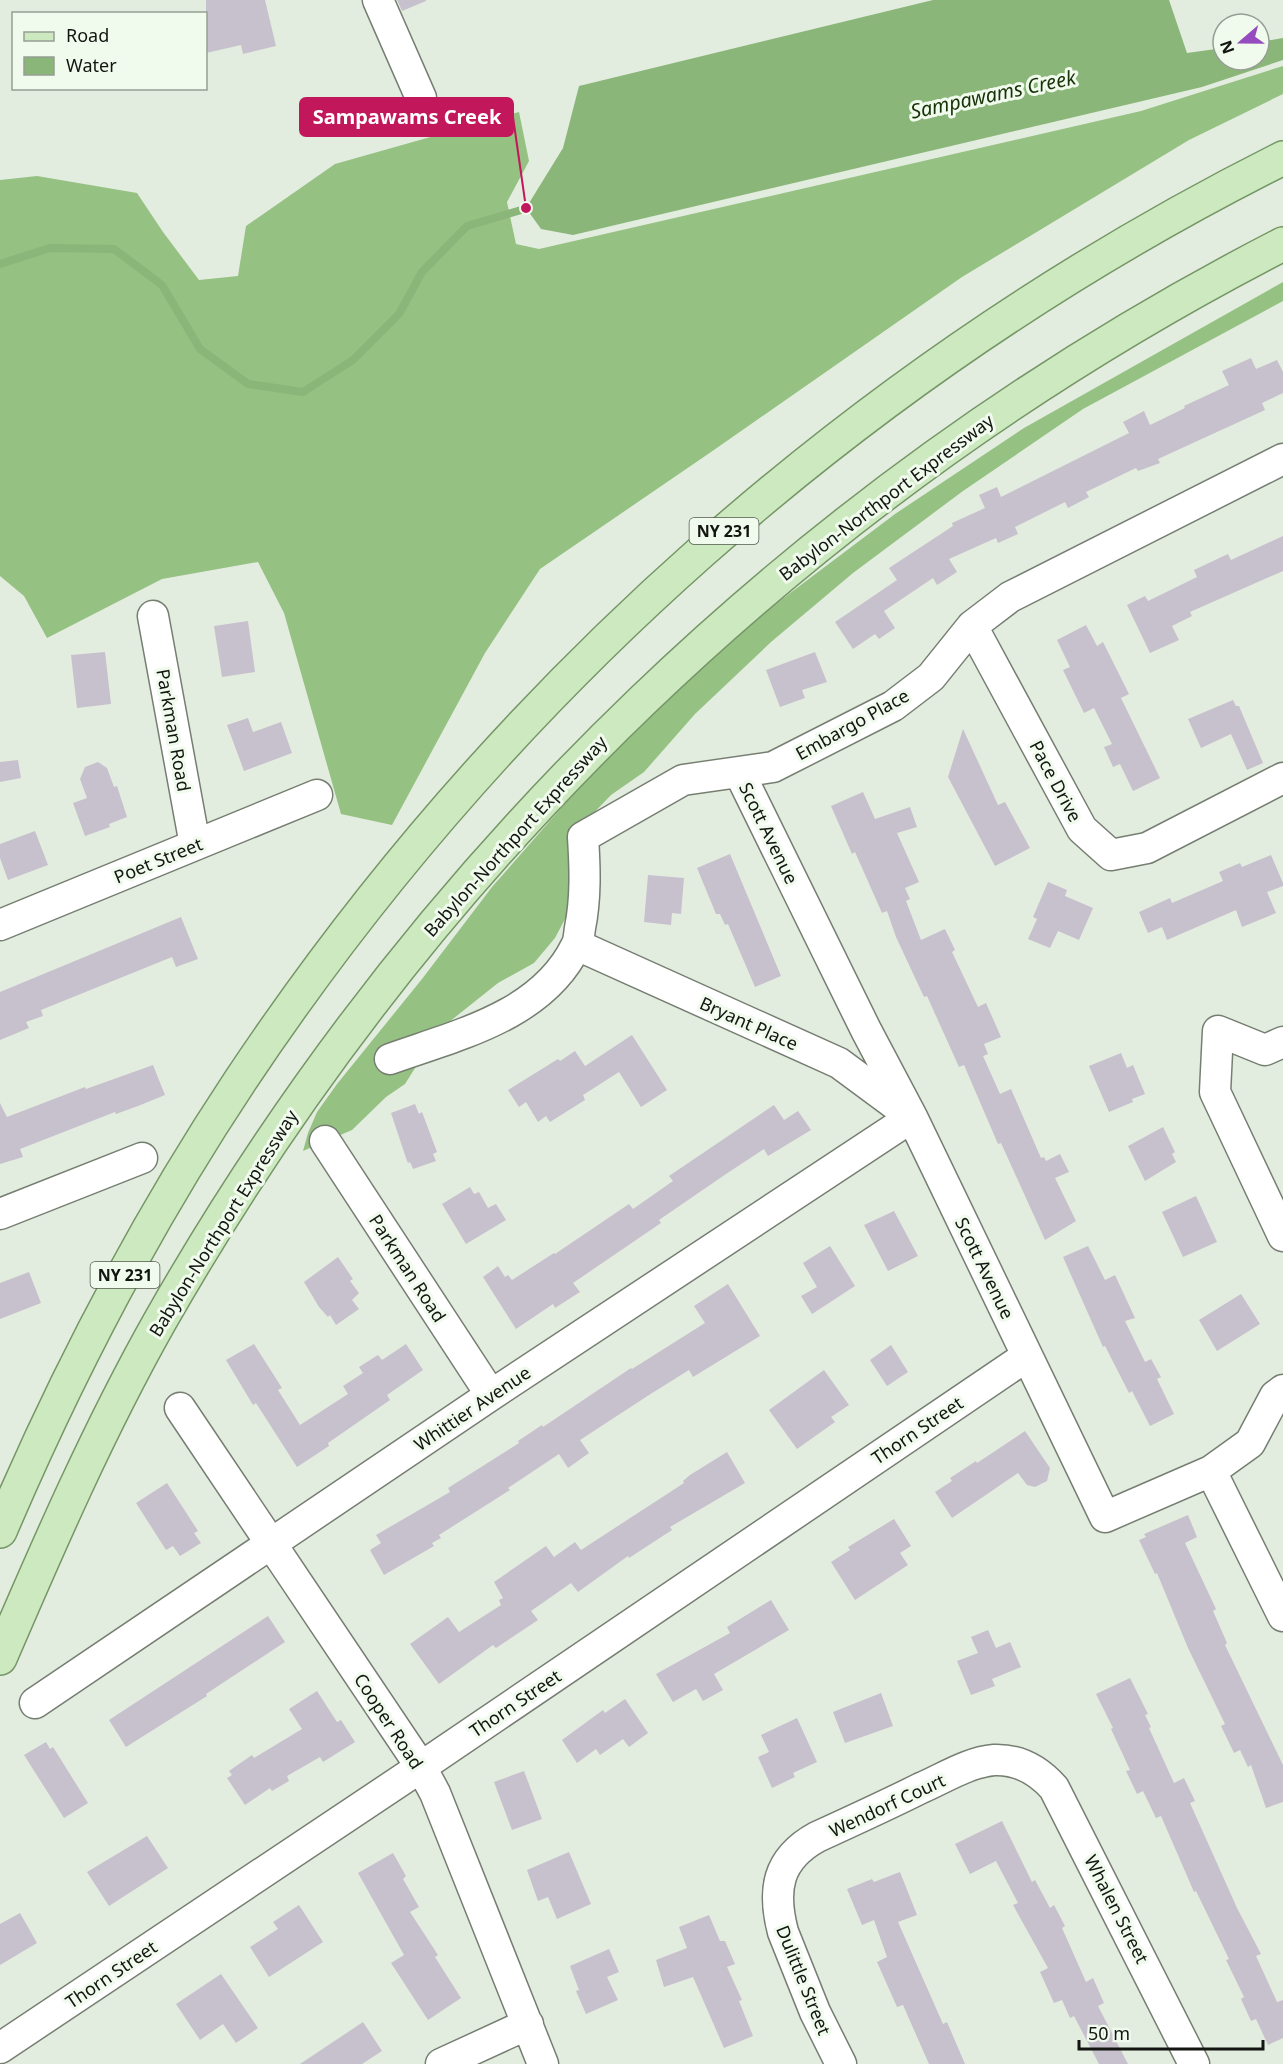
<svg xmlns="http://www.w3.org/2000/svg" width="1283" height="2064" font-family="'Noto Sans',sans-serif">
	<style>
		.forest { fill: #95c182 }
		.water { fill: #8bb679 }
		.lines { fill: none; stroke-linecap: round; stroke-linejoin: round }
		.stream { stroke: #8bb679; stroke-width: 8 }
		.building { fill: #c7c0cd }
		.minor-casing { stroke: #767e72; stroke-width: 33 }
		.major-casing { stroke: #759666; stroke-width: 36 }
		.minor { stroke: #fff; stroke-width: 30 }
		.major { stroke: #cce9bf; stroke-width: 33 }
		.labels { text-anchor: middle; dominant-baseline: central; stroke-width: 6; stroke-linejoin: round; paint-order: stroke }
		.shield { fill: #f0faed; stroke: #555a52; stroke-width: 1.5 }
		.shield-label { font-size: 16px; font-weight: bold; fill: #121510 }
		.street-label { font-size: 18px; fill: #121510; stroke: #f0faed }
		.water-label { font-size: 20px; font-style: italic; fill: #163206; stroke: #f0faed }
		.leader { fill: none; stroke: #c2185b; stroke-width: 2 }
		.callout-dot { fill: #c2185b; stroke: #f0faed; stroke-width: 2 }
		.callout { fill: #c2185b; stroke: #c2185b; stroke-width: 2 }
		.callout-label { font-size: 20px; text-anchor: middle; font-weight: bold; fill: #fff }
	</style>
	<rect width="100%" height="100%" fill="#e3eddf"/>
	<path class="forest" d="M1283 66V94L1189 140 962 277 711 452 540 569 485 653 392 825 341 814 284 613 258 562 162 579 47 638 24 596 0 576V180L37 176 137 193 163 232 199 280 238 276 246 226 335 164 519 112 529 161 507 202 516 244 539 249 1141 111Z
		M1283 282V301L1083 409 963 491 853 573 771 642 695 714 644 772 611 795 584 823 575 900 555 938 534 963 498 983 439 1030 405 1084 386 1097 352 1130 303 1151 308 1133 317 1112 337 1084 422 979 492 887 590 775 725 642 895 514 1024 428Z"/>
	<path class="water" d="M933 0H1169L1187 53 1223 48V60H1259V42L1283 38V60L1202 87 573 235 541 229 526 208 563 148 579 86Z"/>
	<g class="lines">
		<path class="stream" d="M0 264 50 248 114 249 162 285 200 349 248 384 303 392 353 360 399 314 422 272 467 226 535 206"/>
	</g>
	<path class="building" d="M206 0H265L276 46 243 54 241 45 206 53Z
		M397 0H426V1L402 11Z
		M1251 358 1256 369 1277 360 1283 372V393L1262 403 1265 410 1158 459 1160 463 1138 471 1136 468 1086 492 1089 497 1068 508 1065 502 1015 527 1018 534 998 543 996 538 949 559 957 572 937 585 933 578 884 611 895 628 879 639 875 634 853 649 835 622 897 580 889 568 953 526 952 523 985 508 979 495 997 487 1001 497 1129 433 1123 422 1144 411 1150 425 1185 408 1184 406 1229 385 1222 371Z
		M1283 536V571L1190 612 1192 616 1172 626 1179 640 1150 653 1127 605 1145 596 1148 601 1197 577 1194 570 1228 554 1231 560Z
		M248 621 255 672 222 677 214 626Z
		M1086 625 1097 646 1103 642 1129 694 1121 698 1160 778 1133 791 1120 764 1113 767 1104 747 1112 744 1094 708 1084 713 1063 670 1070 667 1057 640Z
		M105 652 111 704 77 708 71 655Z
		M815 652 827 682 802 690 805 698 780 707 766 670Z
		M1233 700 1236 706H1239L1263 763 1247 770 1231 734 1201 748 1188 719Z
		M248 718 253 732 281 722 292 753 244 771 227 725Z
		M963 729 998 805 1005 802 1030 848 995 866 948 777Z
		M18 760 21 778 0 782V762Z
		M98 762 107 768 114 787 117 786 127 817 109 824 110 827 85 836 73 803 87 798 80 779 85 767Z
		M863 792 875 819 910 807 917 827 897 833 919 882 905 888 910 899 906 901 921 940 945 929 955 950 952 952 978 1007 986 1003 1001 1037 984 1044 988 1054 983 1056 1000 1094 1011 1089 1041 1158 1044 1157 1046 1161 1060 1154 1069 1172 1055 1178 1076 1221 1045 1240 1001 1143 998 1144 964 1065 959 1067 927 996 924 997 896 937 887 911 882 913 855 852 852 854 831 806Z
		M35 831 48 865 8 880 0 858V844Z
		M730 854 781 976 755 987 728 924 725 925 720 914H716L697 868Z
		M1271 855 1283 883V886L1267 892 1276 913 1242 927 1236 910 1167 940 1162 927 1148 933 1139 912 1170 898 1172 903 1223 881 1219 872 1240 863 1242 867Z
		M648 875 684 878 681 914 672 913 671 925 644 922Z
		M1048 882 1067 890 1065 896 1093 908 1079 940 1058 931 1050 948 1028 939 1037 919 1033 917Z
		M181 917 198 959 176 967 172 957 41 1010 43 1016 26 1022 29 1028 0 1040V992Z
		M632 1035 667 1090 641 1107 619 1072 583 1095 585 1100 550 1122 546 1116 538 1122 526 1102 519 1107 508 1090 558 1059 560 1061 575 1051 585 1066Z
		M1121 1053 1127 1068 1133 1065 1145 1094 1132 1099 1133 1102 1109 1112 1089 1066Z
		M153 1065 165 1095 138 1106 116 1114 115 1112 20 1149 23 1157 0 1164V1103L7 1117 85 1087 86 1089Z
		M415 1104 419 1114 422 1112 437 1152 433 1154 436 1161 413 1169 410 1162 408 1163 406 1158 391 1113Z
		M774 1105 784 1120 798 1111 811 1130 768 1156 764 1149 726 1174 659 1220 661 1223 573 1283 580 1292 555 1308 553 1304 516 1329 483 1277 498 1266 505 1277 508 1275 512 1280 554 1253 555 1254 629 1204 633 1209 673 1181 669 1176Z
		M1163 1127 1175 1152 1172 1154 1176 1162 1145 1181 1128 1146Z
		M470 1187 474 1194 479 1192 488 1208 496 1204 506 1220 466 1244 442 1204Z
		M1196 1196 1217 1242 1183 1257 1162 1212Z
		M894 1211 918 1256 888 1271 864 1225Z
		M830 1246 855 1286 812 1314 801 1296 817 1287 803 1263Z
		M1088 1246 1105 1280 1115 1275 1135 1318 1125 1321 1145 1362 1151 1359 1161 1377 1157 1379 1174 1414 1150 1426 1132 1391 1129 1393 1105 1346 1103 1347 1063 1257Z
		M338 1257 353 1279 350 1281 359 1293 352 1300 359 1309 336 1325 330 1315 328 1317 319 1307 304 1282Z
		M29 1272 41 1303 0 1319V1283Z
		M728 1284 760 1336 693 1377 689 1370 649 1395 580 1440 589 1453 568 1468 559 1454 508 1488 510 1490 439 1535 441 1538 432 1543 434 1546 384 1575 370 1550 381 1543 376 1535 450 1492 448 1488 519 1443 518 1441 542 1425 543 1427 631 1368 632 1369 705 1323 694 1306Z
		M1241 1294 1260 1324 1217 1351 1199 1320Z
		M254 1344 282 1388 278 1390 300 1425 348 1394 343 1386 363 1373 359 1367 378 1355 382 1360 406 1344 423 1370 387 1395 390 1400 328 1443 329 1446 297 1467 256 1403 253 1405 226 1360Z
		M891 1345 908 1372 887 1386 870 1360Z
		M824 1370 849 1405 831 1417 835 1422 797 1449 769 1410Z
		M1025 1431 1050 1468 1047 1481 1035 1487 1027 1485 1018 1473 952 1518 935 1492 952 1481 950 1478 976 1461 977 1463Z
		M727 1452 745 1483 670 1527 672 1530 629 1558 628 1556 578 1592 571 1583 531 1611 538 1620 496 1648 493 1645 439 1684 410 1644 448 1617 459 1632 501 1605 499 1600 503 1598 494 1582 546 1546 554 1557 575 1542 581 1550 684 1483 683 1481 690 1475Z
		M167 1483 198 1531 194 1533 201 1543 180 1556 173 1546 166 1550 136 1503Z
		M1188 1515 1197 1537 1185 1543 1216 1609 1213 1611 1227 1643 1225 1645 1283 1765V1802L1266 1808 1251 1765 1248 1767 1240 1750 1234 1753 1221 1726 1225 1724 1188 1648 1157 1573 1155 1574 1139 1540 1146 1537 1144 1534Z
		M894 1519 911 1546 900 1553 908 1565 855 1600 831 1562 850 1550 848 1547Z
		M771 1600 789 1630 714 1674 723 1690 703 1701 696 1689 673 1702 656 1674 730 1633 727 1627Z
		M268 1616 285 1642 206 1694 207 1696 126 1747 109 1720Z
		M988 1630 996 1648 1010 1642 1021 1667 992 1679 995 1686 971 1695 957 1661 978 1653 971 1637Z
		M1130 1678 1148 1714 1145 1715 1151 1727 1149 1728 1174 1783 1184 1778 1195 1801 1190 1803 1237 1908 1261 1954 1256 1956 1277 2002 1283 2000V2038L1268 2045 1256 2019 1251 2021 1241 1999 1244 1997 1226 1960 1229 1959 1196 1891 1194 1892 1161 1816 1156 1818 1143 1791 1137 1794 1126 1771 1130 1770 1111 1729 1113 1728 1096 1694Z
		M317 1691 337 1722 341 1720 355 1742 323 1762 320 1757 287 1776 289 1781 272 1791 270 1788 245 1805 227 1778 232 1775 229 1771 252 1755 254 1758 302 1729 289 1709Z
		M881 1693 893 1726 845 1743 833 1712Z
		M625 1699 648 1733 629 1747 623 1739 600 1755 596 1749 577 1763 562 1740 603 1710 605 1713Z
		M797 1718 817 1762 793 1773 795 1777 772 1788 758 1757 769 1752 761 1735Z
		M46 1742 50 1749 53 1747 88 1803 64 1818 24 1755Z
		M524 1771 542 1819 512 1830 494 1782Z
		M1002 1821 1032 1882 1035 1880 1050 1908 1054 1905 1065 1926 1062 1928 1086 1982 1093 1978 1104 2003 1098 2006 1128 2064H1099L1074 2016 1070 2018 1062 2000 1054 2003 1040 1972 1048 1968 1013 1905 1018 1903 996 1861 970 1874 955 1844Z
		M147 1836 168 1868 109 1906 87 1872Z
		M569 1852 591 1904 557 1919 548 1897 538 1901 527 1870Z
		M393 1853 406 1876 403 1879 419 1907 410 1912 438 1955 435 1957 461 1998 428 2020 391 1963 404 1955 358 1873Z
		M900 1872 917 1915 898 1922 943 2024 947 2022 965 2064H929L903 2005 897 2007 877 1962 887 1957 874 1920 862 1925 847 1889 872 1879 874 1882Z
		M299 1905 323 1942 269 1977 250 1947 278 1929 273 1922Z
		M20 1913 37 1943 0 1965V1924Z
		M709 1915 720 1941H725L735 1964 727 1967 742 2000 739 2001 753 2036 724 2048 693 1977 664 1987 656 1960 687 1948 679 1927Z
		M609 1949 619 1972 607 1977 618 2000 586 2014 576 1991 579 1990 570 1966Z
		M221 1974 258 2028 236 2043 223 2024 200 2040 176 2004Z
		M363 2022 382 2051 362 2064H300Z"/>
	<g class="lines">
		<g class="minor-casing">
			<path id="minor" d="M378 0 421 98
				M153 616 195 845
				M972 626 1082 829 1111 855 1147 848 1283 778
				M739 772 866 1030 912 1117 1105 1517 1211 1471 1250 1443 1275 1396 1283 1390
				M0 925 317 795
				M1283 1042 1265 1050 1218 1031 1215 1092 1283 1236
				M390 1059C457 1035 542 1016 576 946 579 941 579 934 580 928 586 898 585 868 583 837L683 780 773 767 893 706 931 677 972 626 1010 597 1283 459
				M325 1141 491 1395
				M0 1214 142 1158
				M180 1408 421 1767 435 1793 543 2064
				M1211 1471 1283 1616
				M35 1703 491 1395 912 1117 839 1063 577 945
				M0 2048 421 1767 1027 1356
				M441 2064 528 2024
				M841 2064 815 2012 783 1932C772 1890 777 1859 817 1837 852 1821 887 1805 921 1788 944 1778 969 1762 994 1760 1019 1759 1038 1770 1054 1788L1194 2064"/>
		</g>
		<g class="major-casing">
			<path id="major" d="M0 1531C66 1376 147 1221 240 1081 501 689 862 369 1283 158
				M0 1658C49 1544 99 1429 160 1321 423 859 810 487 1283 244"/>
		</g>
		<use href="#minor" class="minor"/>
		<use href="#major" class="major"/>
	</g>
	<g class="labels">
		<g class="shield">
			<rect x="689.5" y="518" width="69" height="26" rx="4.5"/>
			<rect x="90.5" y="1262" width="69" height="26" rx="4.5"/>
		</g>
		<g class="shield-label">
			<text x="724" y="531">NY 231</text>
			<text x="125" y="1275">NY 231</text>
		</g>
		<g class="street-label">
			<text transform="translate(886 497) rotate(-37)">Babylon-Northport Expressway</text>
			<text transform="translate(852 724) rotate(-29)">Embargo Place</text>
			<text transform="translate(174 730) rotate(80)">Parkman Road</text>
			<text transform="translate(1056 781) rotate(62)">Pace Drive</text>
			<text transform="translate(769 833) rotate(64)">Scott Avenue</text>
			<text transform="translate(515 836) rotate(-48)">Babylon-Northport Expressway</text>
			<text transform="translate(158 860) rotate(-22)">Poet Street</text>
			<text transform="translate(749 1023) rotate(24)">Bryant Place</text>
			<text transform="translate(223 1223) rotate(-58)">Babylon-Northport Expressway</text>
			<text transform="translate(408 1268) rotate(57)">Parkman Road</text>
			<text transform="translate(985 1268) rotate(64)">Scott Avenue</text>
			<text transform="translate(472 1408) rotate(-34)">Whittier Avenue</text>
			<text transform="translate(917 1430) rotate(-34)">Thorn Street</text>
			<text transform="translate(515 1703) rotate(-34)">Thorn Street</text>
			<text transform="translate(389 1721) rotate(57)">Cooper Road</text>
			<text transform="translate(887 1805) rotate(-25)">Wendorf Court</text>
			<text transform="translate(1117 1909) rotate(63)">Whalen Street</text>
			<text transform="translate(111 1974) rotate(-34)">Thorn Street</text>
			<text transform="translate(804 1980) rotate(68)">Dulittle Street</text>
		</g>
		<g class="water-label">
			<text transform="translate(993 94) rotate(-12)">Sampawams Creek</text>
		</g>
	</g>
	<path class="leader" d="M526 208L513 117"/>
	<circle class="callout-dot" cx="526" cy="208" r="6"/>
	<rect class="callout" x="300" y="98" width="213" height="38" rx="6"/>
	<g class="callout-label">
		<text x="407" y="124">Sampawams Creek</text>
	</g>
	<rect x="12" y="12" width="195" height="78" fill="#f0faed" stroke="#979e95" stroke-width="1.5"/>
	<rect x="24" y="32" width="30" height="9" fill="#cce9bf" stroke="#979e95" stroke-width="1.5"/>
	<text x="66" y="42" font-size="18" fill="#121510">Road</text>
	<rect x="24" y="57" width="30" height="18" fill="#8bb679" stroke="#979e95" stroke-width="1.5"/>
	<text x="66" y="72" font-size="18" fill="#121510">Water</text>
	<g transform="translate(1241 42) rotate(250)"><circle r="28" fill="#f0faed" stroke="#979e95" stroke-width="1.5"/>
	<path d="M0-4.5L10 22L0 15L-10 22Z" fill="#944cbf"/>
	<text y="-9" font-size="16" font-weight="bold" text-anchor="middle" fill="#121510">N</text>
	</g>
	<path d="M1079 2040v9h184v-9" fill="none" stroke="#121510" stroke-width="3"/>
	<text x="1088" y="2040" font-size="18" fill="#121510" stroke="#f0faed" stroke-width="4.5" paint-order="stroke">50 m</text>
</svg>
